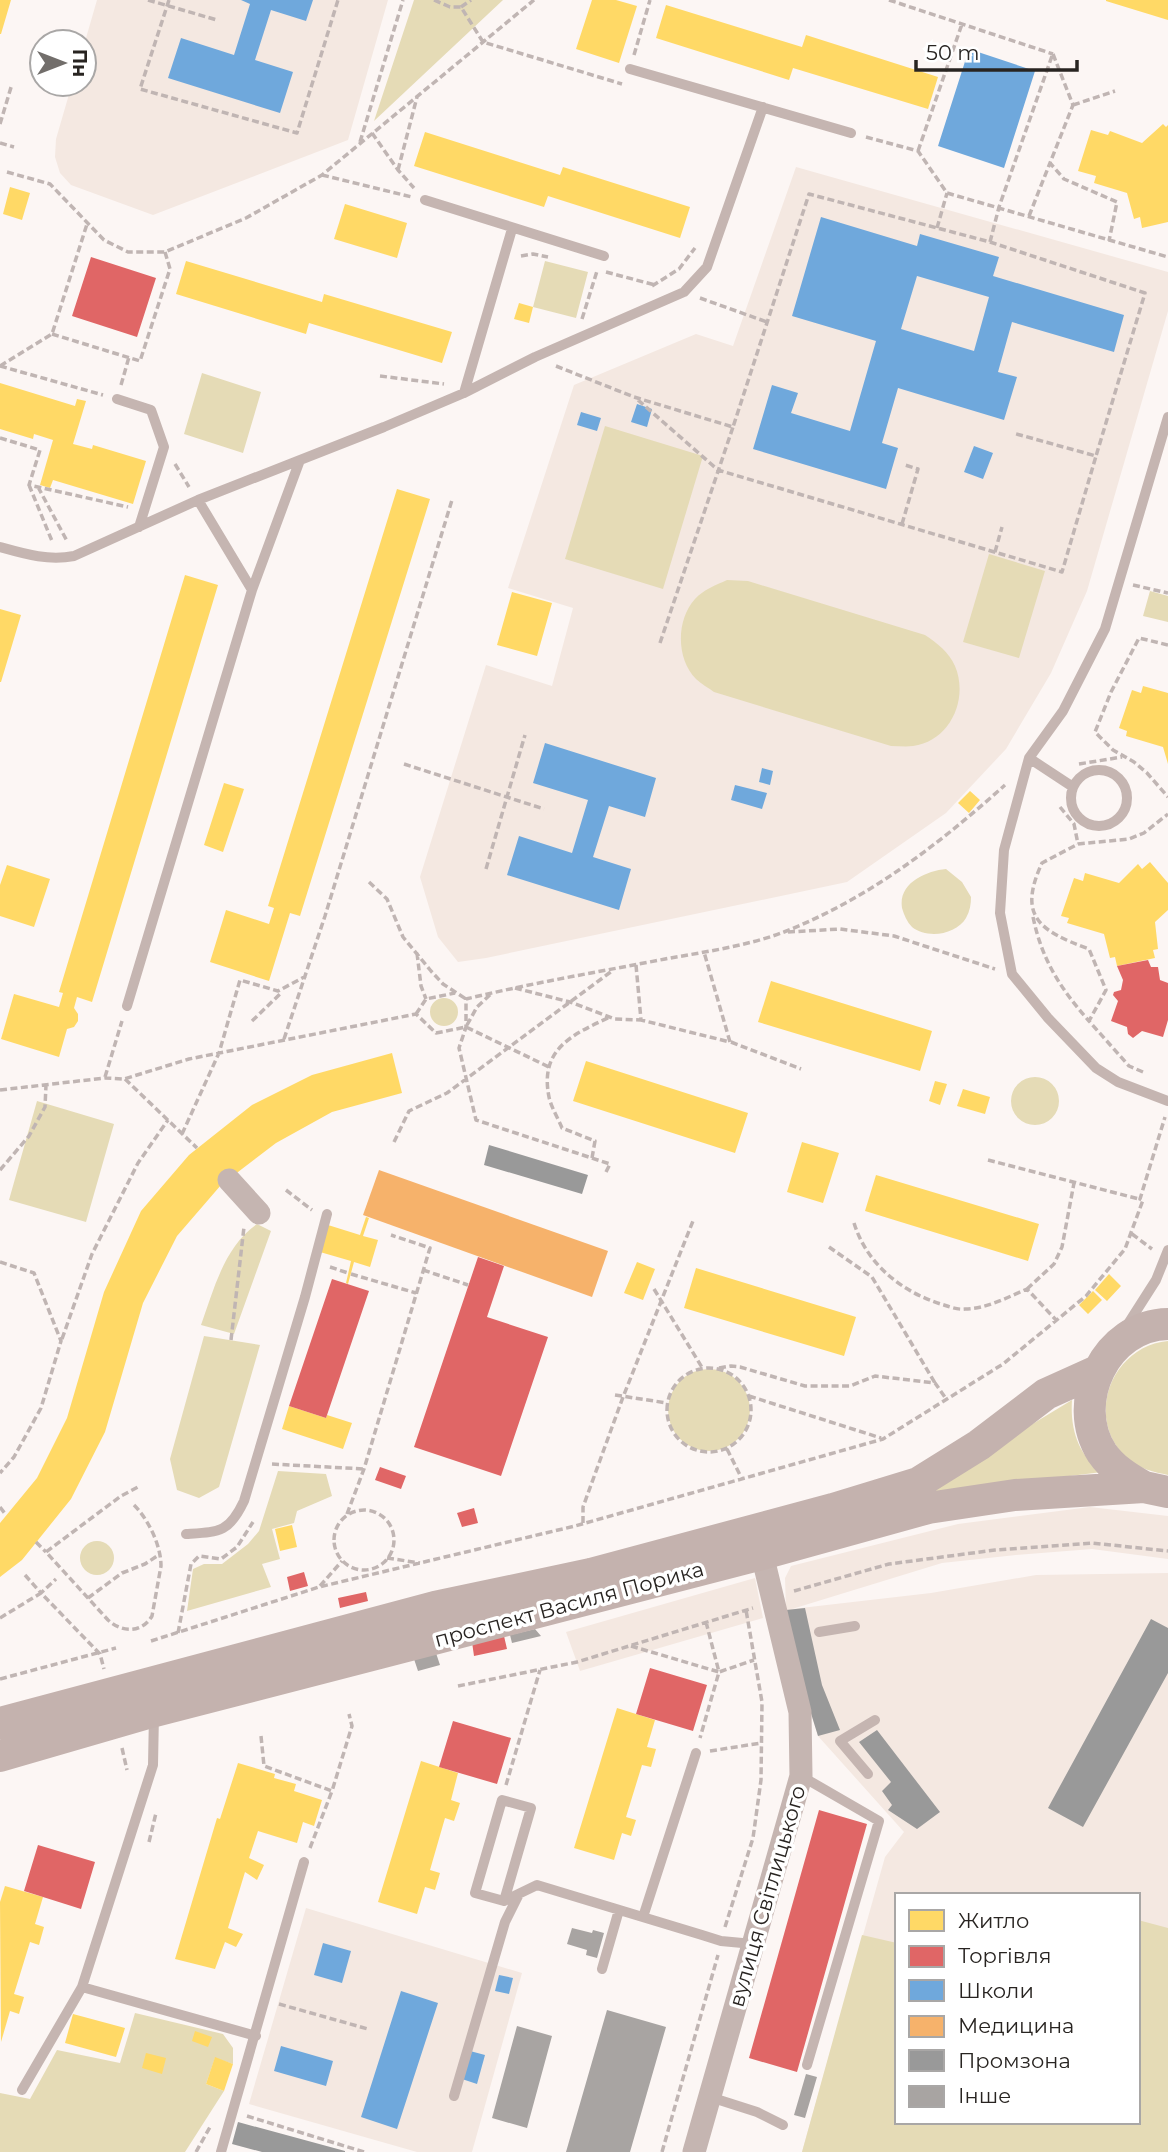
<svg xmlns="http://www.w3.org/2000/svg" width="1168" height="2152" font-family="Montserrat,sans-serif">
	<style>
		.built { fill: #f4e8e1; fill-rule: evenodd }
		.green { fill: #e5dbb6 }
		.homes { fill: #ffd966 }
		.shops { fill: #e06666 }
		.schools { fill: #6fa8dc; fill-rule: evenodd }
		.health { fill: #f6b26b }
		.industry { fill: #999 }
		.building { fill: #a8a4a2 }
		.lines { fill: none; stroke-linecap: round; stroke-linejoin: round }
		.path { stroke: #c0b5b3; stroke-width: 3.5; stroke-dasharray: 7 3.5; stroke-linecap: butt }
		.lane { stroke: #c5b5b1; stroke-width: 10 }
		.street { stroke: #c5b5b1; stroke-width: 23 }
		.secondary { stroke: #c4b2ae; stroke-width: 32 }
		.labels { text-anchor: middle; dominant-baseline: central; stroke-width: 7; stroke-linejoin: round; paint-order: stroke }
		.street-label { font-size: 21px; fill: #282421; stroke: #fff }
	</style>
	<rect width="100%" height="100%" fill="#fcf6f4"/>
	<path class="built" d="M97 0H388L348 140 153 215 71 185 60 173 55 157 56 139 72 84H84V45Z
		M796 167 1168 272V311L1087 591 1051 673 1006 749 946 813 847 882 486 958 458 962 438 937 420 877 486 665 552 686 573 608 508 588 574 385 696 334 733 346Z
		M1090 1507 1168 1516V1559L1092 1549 1016 1555 942 1563 792 1609 931 1593 1036 1575 1168 1573V2152H802L885 1857 904 1832 818 1736 805 1694 786 1610 785 1578 791 1566 958 1524ZM897 1895H1138V2122H897Z
		M755 1578 763 1618 580 1671 566 1632Z
		M306 1908 522 1973 472 2152H417L249 2104Z"/>
	<path class="green" d="M414 0H503L374 121Z
		M545 261 588 272 576 318 533 307Z
		M202 373 261 392 243 453 184 434Z
		M605 426 703 456 663 589 565 559Z
		M989 554 1045 571 1019 658 963 642Z
		M727 580 748 581 925 635C937 643 949 652 955 666 969 699 950 741 913 746 906 747 898 746 891 746L714 692C709 688 701 684 696 679 676 659 676 620 695 599 703 590 716 585 727 580Z
		M1150 591 1168 596V622L1143 616Z
		M946 869 962 882 971 897C971 904 970 911 966 918 956 935 927 939 912 927 907 922 904 915 902 908 898 883 926 871 946 869Z
		M430 1012a14 14 0 1 1 28 0a14 14 0 1 1-28 0Z
		M1011 1101a24 24 0 1 1 48 0a24 24 0 1 1-48 0Z
		M37 1101 114 1124 86 1222 9 1200Z
		M257 1224 271 1231 234 1334 201 1325C214 1289 224 1247 257 1224Z
		M204 1336 260 1345 219 1487 199 1498 177 1490 170 1459Z
		M1168 1341V1475C1154 1472 1140 1469 1128 1459 1083 1420 1111 1346 1168 1341Z
		M668 1410a41 41 0 1 1 82 0a41 41 0 1 1-82 0Z
		M1072 1400C1070 1429 1078 1455 1102 1472L916 1495Z
		M278 1471 326 1474 332 1496 297 1511 294 1523 272 1529 280 1559 262 1564 271 1587 187 1611 193 1569 204 1564H222L248 1544 259 1531Z
		M80 1558a17 17 0 1 1 34 0a17 17 0 1 1-34 0Z
		M1138 1920 1168 1928V2152H802L862 1935 897 1943V2122H1138Z
		M135 2013 223 2034 233 2048V2064L215 2058 206 2084 224 2091 185 2152H0V2093L30 2099 57 2050 120 2063Z"/>
	<path class="homes" d="M0 0H11L1 34H0Z
		M592 0H616L637 6 619 63 576 49Z
		M1106 0H1168V20L1106 1Z
		M666 5 802 47 806 35 938 77 928 109 793 68 789 80 656 38Z
		M1163 124 1166 127 1168 125V222L1142 228 1140 217 1134 219 1127 193 1094 183 1096 176 1078 171 1091 130 1108 135 1110 131 1142 143Z
		M425 132 560 175 563 167 690 207 680 238 548 196 544 207 414 166Z
		M10 187 30 193 22 220 3 214Z
		M345 204 407 223 397 258 334 239Z
		M186 261 322 302 324 294 452 332 442 363 309 323 306 334 176 294Z
		M519 303 533 307 529 323 514 319Z
		M0 383 75 406 77 399 86 401 73 444 92 449 93 445 146 461 133 504 53 480 50 488 40 485 53 440 34 434 33 439 0 429Z
		M397 489 430 499 300 916 290 913 269 981 210 962 226 910 269 924 274 908 268 906Z
		M185 575 218 585 92 1002 77 997 74 1008 78 1014V1021L74 1027 67 1029 59 1057 1 1039 14 994 59 1007 63 993 59 992Z
		M512 592 552 603 537 656 497 645Z
		M0 609 21 615 1 682H0Z
		M1143 686 1168 693V764L1163 747 1126 736 1127 731 1119 728 1132 690 1141 693Z
		M224 783 244 789 223 852 204 845Z
		M970 791 980 800 969 813 958 803Z
		M1150 862 1168 883V910L1155 922 1158 949 1153 950 1155 958 1117 966 1115 957 1110 958 1104 934 1067 923 1069 918 1061 916 1074 878 1083 881 1085 873 1119 883 1138 864 1142 869Z
		M7 865 50 879 34 927 0 916V885Z
		M771 981 932 1031 920 1071 758 1022Z
		M392 1053 402 1093 332 1112 276 1143 221 1185 177 1236 143 1303 105 1432 71 1499 22 1560 0 1577V1523L37 1478 67 1418 104 1292 141 1211 189 1155 252 1105 312 1075Z
		M586 1061 748 1113 735 1153 573 1101Z
		M935 1081 947 1084 940 1105 929 1101Z
		M963 1089 990 1097 985 1114 957 1106Z
		M802 1142 839 1153 823 1203 787 1192Z
		M876 1175 1039 1224 1028 1261 865 1211Z
		M366 1217 369 1218 363 1236 378 1240 370 1267 354 1262 348 1284 346 1283 351 1261 320 1252 328 1225 360 1235Z
		M637 1262 655 1269 643 1300 624 1293Z
		M696 1268 856 1317 844 1356 684 1308Z
		M1109 1274 1121 1286 1107 1301 1095 1290Z
		M1093 1291 1102 1300 1088 1314 1079 1305Z
		M289 1406 326 1418 327 1415 352 1423 343 1449 282 1429Z
		M292 1525 297 1547 280 1551 275 1529Z
		M617 1708 655 1720 647 1747 656 1749 651 1767 642 1765 626 1817 636 1820 631 1836 622 1833 614 1860 574 1848Z
		M421 1761 458 1773 451 1800 460 1803 454 1821 445 1818 430 1870 440 1873 435 1890 425 1887 417 1914 378 1902Z
		M238 1763 275 1774 274 1778 296 1784 294 1791 322 1800 314 1826 303 1822 297 1843 258 1831 249 1858 264 1865 257 1880 245 1872 228 1928 243 1934 236 1947 225 1942 215 1969 175 1959 217 1818 220 1819Z
		M5 1886 43 1897 35 1924 44 1927 39 1945 30 1942 14 1994 24 1997 19 2014 10 2011 1 2042 0 1902Z
		M73 2014 125 2028 116 2057 65 2043Z
		M195 2031 212 2037 208 2047 192 2041Z
		M146 2053 166 2058 162 2074 142 2068Z
		M215 2057 233 2064 224 2091 206 2084Z"/>
	<path class="shops" d="M91 257 156 278 137 337 72 316Z
		M1148 960 1151 967H1158L1160 980 1168 983V1020L1163 1037 1142 1031 1133 1038 1128 1034 1127 1027 1111 1021 1118 1001 1113 995 1114 992 1121 990 1123 980 1117 966Z
		M478 1257 504 1266 487 1317 548 1337 501 1476 414 1447Z
		M332 1279 369 1291 326 1418 289 1406Z
		M380 1467 406 1476 401 1489 375 1480Z
		M474 1508 478 1523 462 1527 457 1513Z
		M304 1572 308 1586 290 1591 287 1577Z
		M366 1592 368 1601 340 1608 338 1598Z
		M504 1636 507 1649 474 1656 472 1642Z
		M650 1668 707 1685 693 1731 636 1714Z
		M453 1721 511 1738 497 1784 439 1767Z
		M819 1810 867 1824 797 2072 749 2058Z
		M38 1845 95 1862 81 1909 24 1891Z"/>
	<path class="schools" d="M241 0H313L306 21 271 10 255 60 293 72 280 113 168 78 181 38 234 55 250 4Z
		M969 49 1035 71 1004 168 938 146Z
		M821 217 917 246 920 234 999 257 993 276 1124 315 1114 352 1012 322 998 372 1017 377 1004 420 898 388 882 443 898 448 886 489 753 449 772 385 798 393 791 413 850 431 876 341 792 316ZM917 276 989 297 974 351 901 329Z
		M637 404 652 409 647 427 631 422Z
		M581 412 601 418 597 431 577 425Z
		M974 446 993 453 983 479 964 472Z
		M545 743 656 778 645 817 609 806 593 857 631 869 619 910 507 875 519 836 572 853 588 800 533 783Z
		M762 768 773 771 770 785 759 782Z
		M735 785 767 793 762 809 731 800Z
		M323 1943 351 1951 342 1983 314 1975Z
		M499 1975 513 1978 509 1994 495 1991Z
		M401 1991 438 2003 397 2129 361 2117Z
		M281 2046 333 2061 326 2086 274 2071Z
		M470 2051 485 2055 477 2084 462 2079Z"/>
	<path class="health" d="M379 1170 608 1251 592 1297 363 1215Z"/>
	<path class="industry" d="M489 1145 588 1175 582 1194 484 1165Z
		M805 1608 822 1685 840 1730 818 1736 805 1694 786 1610Z
		M1151 1619 1168 1628V1673L1083 1827 1048 1808Z
		M877 1730 940 1812 917 1829 888 1810 892 1805 882 1791 891 1782 859 1742Z
		M238 2122 345 2151V2152H262L232 2144Z"/>
	<path class="building" d="M535 1629 541 1636 512 1643 510 1635Z
		M436 1653 440 1665 418 1671 414 1659Z
		M572 1928 592 1933 593 1930 604 1933 597 1958 586 1955 587 1950 567 1944Z
		M607 2010 666 2027 630 2152H566Z
		M517 2026 552 2036 527 2128 492 2118Z
		M806 2074 817 2077 805 2118 794 2115Z"/>
	<g class="lines">
		<path class="path" d="M148 0 217 20
			M169 0 140 89 297 133 338 0
			M434 0 450 7H461L483 42 622 84
			M889 0 1053 54
			M461 7 471 0
			M1053 54 1073 105 1050 163 1064 179 1117 202 1109 241
			M634 55 650 0
			M1073 105 1115 91
			M0 124 12 84
			M372 133 398 170 414 188
			M866 137 918 151 947 193 1168 257
			M360 142 403 0
			M0 143 14 147
			M918 151 962 24
			M398 170 417 97
			M7 172 50 184 104 240 128 252H165L246 218 322 175 534 0
			M322 175 412 197
			M1029 216 1050 163
			M937 228 947 193
			M990 242 999 207 1052 56
			M521 256 533 254 548 257
			M606 272 655 285
			M652 286 679 269 695 248
			M700 298 767 322
			M582 319 597 271
			M52 334 140 361 170 269 165 252
			M0 366 52 334 87 224
			M0 366 103 395
			M556 366 634 397 733 427 809 194 990 242 1145 293 1096 456 1013 433
			M380 376 444 384
			M121 385 129 357
			M638 400 718 470 1062 572 1096 456
			M0 438 40 450 29 485 128 507
			M175 464 189 487
			M29 485 52 541
			M38 487 67 541
			M902 524 918 469 905 465
			M995 552 1002 527
			M1133 585 1168 593
			M660 643 733 427
			M1168 645 1139 638 1111 692 1095 732 1113 750 1134 762 1147 773 1168 797
			M404 764 544 809
			M1079 764 1122 757
			M1060 807 1074 824 1078 844
			M486 869 525 735
			M369 882 387 899 403 937 431 971 443 984 466 999
			M1033 917C1042 960 1060 988 1089 1021
			M788 932 840 929 894 936 995 969
			M417 953 421 986 426 999
			M636 965 641 1020 730 1042 704 952
			M515 988 570 1002 615 1019 641 1020
			M416 1014 426 999 455 993
			M252 1021 280 994 278 991
			M467 1025 477 1007 492 993
			M284 1039 325 916 452 500
			M731 1042 801 1069
			M1143 1072 1129 1066 1089 1021 1106 990 1089 949C1040 931 1017 917 1042 863L1078 844 1129 839 1144 833 1168 814
			M105 1077 122 1021
			M125 1079 197 1148
			M0 1090 105 1078 124 1079 189 1059 416 1014 436 1033 466 1027 549 1067
			M182 1134 219 1053 240 980 278 991 306 976
			M394 1142 409 1111 447 1093 612 971
			M592 1158 595 1141 562 1128C558 1118 551 1107 549 1097 539 1048 574 1034 610 1017
			M988 1160 1139 1199
			M0 1170 29 1136 45 1107 46 1085
			M606 1172 610 1164 476 1120 459 1048 466 1027V999C532 983 598 972 665 959 704 952 747 946 784 932 868 899 938 845 1005 785
			M286 1190 312 1210
			M854 1223C867 1265 903 1293 944 1305 950 1307 958 1310 965 1309 986 1309 1008 1297 1027 1289L1057 1321
			M1132 1234 1152 1249
			M829 1247 872 1277 935 1383
			M0 1262 34 1273 61 1341 41 1408 14 1457 0 1473
			M330 1267 348 1273
			M423 1270 468 1285
			M351 1274 416 1293
			M654 1289 703 1369
			M1027 1289 1054 1264 1062 1247 1074 1183
			M62 1339 92 1254 138 1163 168 1120
			M231 1340 244 1227
			M719 1368 731 1366 740 1367 805 1386H850L875 1376 935 1383 947 1400
			M667 1410a42 42 0 1 1 84 0a42 42 0 1 1-84 0Z
			M615 1395 667 1403
			M749 1396 881 1438
			M727 1449 742 1479
			M272 1464 364 1469
			M134 1505C148 1519 161 1545 161 1566L152 1616C142 1633 122 1633 108 1620L46 1552 121 1496 138 1487
			M0 1507 6 1515
			M334 1540a30 30 0 1 1 60 0a30 30 0 1 1-60 0Z
			M347 1514 364 1469 430 1248 391 1235
			M583 1523V1507L623 1397 693 1221
			M36 1542 46 1552
			M387 1558 420 1563
			M25 1575 41 1593 56 1579
			M320 1586 342 1561
			M794 1591 889 1564 995 1550 1092 1543 1168 1551
			M88 1598 122 1573 145 1564 160 1554
			M0 1618 41 1593 100 1654 104 1669
			M706 1622 719 1672 754 1660
			M178 1633 191 1564 199 1556 221 1559 237 1547 253 1522
			M151 1641 319 1587 575 1526 883 1439 1003 1364 1086 1296 1125 1249 1143 1200 1140 1199 1165 1117
			M631 1646 719 1672 700 1738
			M0 1679 116 1648
			M458 1686 577 1662 753 1608
			M261 1736 264 1766 332 1791 352 1726 349 1714
			M122 1748 127 1770
			M710 1751 761 1743
			M506 1785 540 1670
			M149 1842 156 1813
			M310 1848 332 1791
			M725 1927 753 1838 761 1780 762 1702 746 1610
			M279 2004 368 2029
			M247 2116 364 2152
			M196 2152 210 2127
			M662 2152 718 1955"/>
		<path class="lane" d="M630 69 851 133
			M425 200 604 256
			M464 393 512 229
			M117 399 151 410 164 447 139 527
			M1168 417 1105 629 1063 711 1029 758 1004 850 1000 913 1012 974 1048 1018 1096 1068 1118 1082 1168 1101
			M0 547C25 554 48 561 74 556L198 500 384 427 464 393 535 357 684 292 707 267 763 107
			M252 590 300 460
			M1029 758 1073 787
			M1071 798a28 28 0 1 1 56 0a28 28 0 1 1-56 0Z
			M127 1006 252 590 198 500
			M1126 1327 1156 1280 1168 1250
			M186 1534C219 1532 229 1533 244 1501L305 1297 327 1214
			M819 1632 855 1626
			M868 1774 840 1741 875 1720
			M801 1776 879 1821 807 2065
			M502 1800 531 1808 504 1901 475 1893Z
			M504 1901 537 1885 702 1935 721 1941 753 1944
			M643 1917 696 1753
			M602 1969 619 1910
			M82 1987 256 2036
			M22 2090 82 1987 153 1765 154 1714
			M454 2096 505 1922 519 1894
			M710 2097 757 2112 783 2125
			M221 2152 304 1862"/>
		<path class="street" d="M229 1180 259 1213
			M694 2152 801 1776 800 1712 762 1554"/>
		<path class="secondary" d="M1144 1487C1128 1478 1113 1469 1102 1453 1069 1402 1106 1325 1168 1324
			M0 1723 435 1607 591 1574 833 1509 918 1483 979 1445 1046 1394 1097 1371
			M0 1756 155 1711 762 1554 928 1508 1015 1495 1144 1487 1168 1492"/>
	</g>
	<g class="labels">
		<g class="street-label">
			<text transform="translate(569 1604) rotate(-15)">проспект Василя Порика</text>
			<text transform="translate(767 1896) rotate(-74)">вулиця Світлицького</text>
		</g>
	</g>
	<rect x="895" y="1893" width="245" height="231" fill="#ffffff" stroke="#a9a7a6" stroke-width="2"/>
	<rect x="909" y="1910" width="35" height="21" fill="#ffd966" stroke="#a9a7a6" stroke-width="2"/>
	<text x="958" y="1928" font-size="21" fill="#282421">Житло</text>
	<rect x="909" y="1946" width="35" height="21" fill="#e06666" stroke="#a9a7a6" stroke-width="2"/>
	<text x="958" y="1963" font-size="21" fill="#282421">Торгівля</text>
	<rect x="909" y="1980" width="35" height="21" fill="#6fa8dc" stroke="#a9a7a6" stroke-width="2"/>
	<text x="958" y="1998" font-size="21" fill="#282421">Школи</text>
	<rect x="909" y="2016" width="35" height="21" fill="#f6b26b" stroke="#a9a7a6" stroke-width="2"/>
	<text x="958" y="2033" font-size="21" fill="#282421">Медицина</text>
	<rect x="909" y="2050" width="35" height="21" fill="#999999" stroke="#a9a7a6" stroke-width="2"/>
	<text x="958" y="2068" font-size="21" fill="#282421">Промзона</text>
	<rect x="909" y="2086" width="35" height="21" fill="#a8a4a2" stroke="#a9a7a6" stroke-width="2"/>
	<text x="958" y="2103" font-size="21" fill="#282421">Інше</text>
	<g transform="translate(63 63) rotate(90)"><circle r="33" fill="#ffffff" stroke="#a9a7a6" stroke-width="2"/>
	<path d="M0-5L12 26L0 18L-12 26Z" fill="#726e6b"/>
	<text y="-10" font-size="19" font-weight="bold" text-anchor="middle" fill="#282421">Пн</text>
	</g>
	<path d="M916 60v10h161v-10" fill="none" stroke="#282421" stroke-width="3.5"/>
	<text x="926" y="60" font-size="21" fill="#282421" stroke="#ffffff" stroke-width="5" paint-order="stroke">50 m</text>
</svg>
